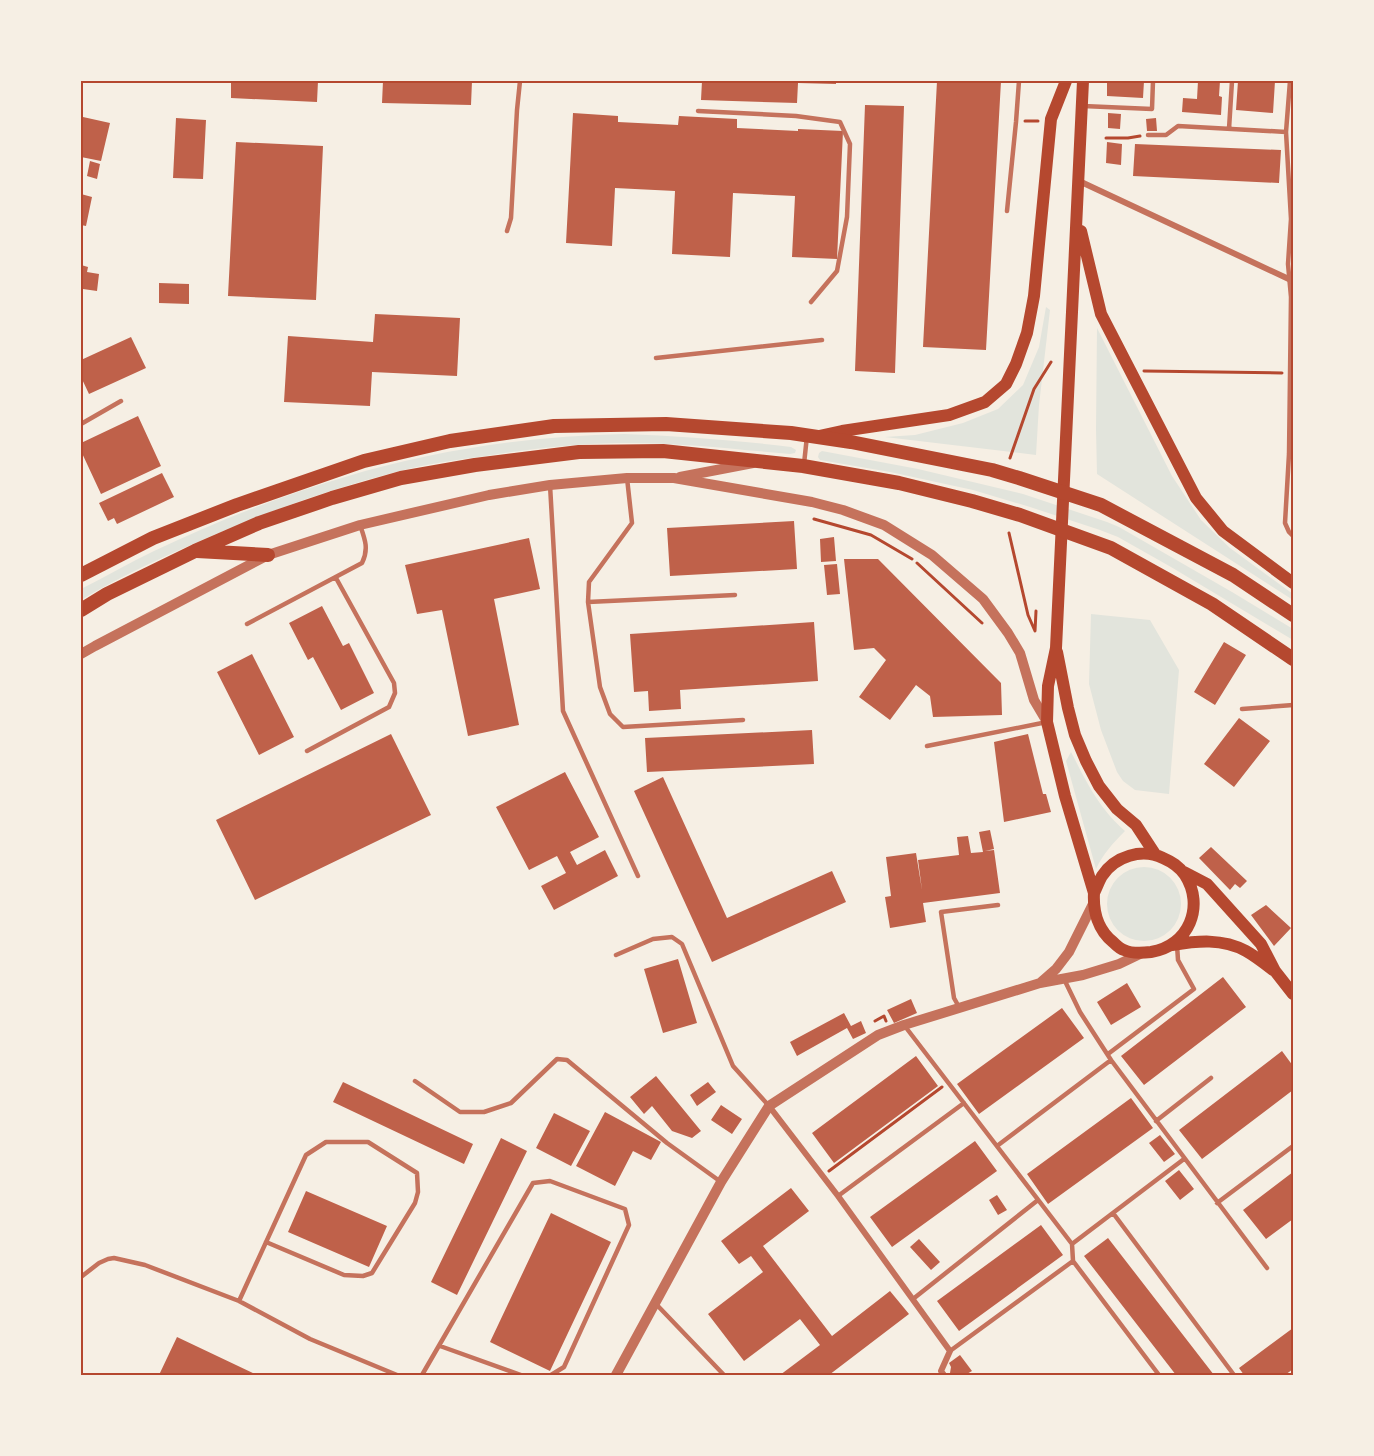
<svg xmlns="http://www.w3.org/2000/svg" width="1374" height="1456" font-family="'Fira Sans Condensed',sans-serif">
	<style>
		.green { fill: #e2e4dc }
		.building { fill: #bf614a }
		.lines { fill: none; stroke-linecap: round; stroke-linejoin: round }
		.path { stroke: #b5482f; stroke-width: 3 }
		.service { stroke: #c5725c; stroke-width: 4.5 }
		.minor { stroke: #c5725c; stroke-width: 6 }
		.tertiary { stroke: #c5725c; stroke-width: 10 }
		.secondary { stroke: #b5482f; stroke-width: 12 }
		.primary { stroke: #b5482f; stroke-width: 14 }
		.neatline { fill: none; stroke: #b5482f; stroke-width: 2 }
	</style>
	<rect width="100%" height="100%" fill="#f6efe4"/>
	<path class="green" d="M1046 307 1050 310 1039 405 1036 455 885 437 915 435 963 423 998 409 1023 385 1039 347Z
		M1097 328 1172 476 1201 520 1230 548 1293 594V600L1097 474 1096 429Z
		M624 434C680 436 735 440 791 447L796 450 795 453 790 454C733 449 675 442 617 443 573 444 529 449 486 456 456 460 425 464 396 472 334 488 275 509 216 534 170 554 124 574 81 600V589C105 577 129 563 154 551 215 522 280 496 345 477 435 450 530 436 624 434Z
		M822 451 918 469 1023 494 1107 522 1119 527 1232 592 1293 629V640L1171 567 1118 537 1100 530 1030 507 973 490 890 472 820 460 818 457 819 453Z
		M1091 614 1150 620 1179 670 1169 794 1135 790 1123 781 1117 772 1101 730 1089 684Z
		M1071 752C1087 783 1098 807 1125 831 1113 843 1103 854 1096 869L1066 761Z
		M1107 904a37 37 0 1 1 74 0a37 37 0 1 1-74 0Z"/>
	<path class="building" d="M231 81H318L317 102 231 98Z
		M383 81H472L471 105 382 103Z
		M702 81H836V84L798 83 797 103 701 100Z
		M937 81H1001L986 350 923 347Z
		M1107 81H1144L1143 98 1107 96Z
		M1198 81H1220L1219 96 1222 97 1221 115 1182 112 1183 98 1197 99Z
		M1238 81H1275L1273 113 1236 110Z
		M865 105 904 106 895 373 855 371Z
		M573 113 618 116V122L678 125 679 116 737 119V128L798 131V129L843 131 837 259 792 257 795 196 733 193 730 257 672 254 675 191 615 188 612 246 566 243Z
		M1108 113 1121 114 1120 129 1108 128Z
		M83 117 110 123 101 161 81 157V127Z
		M176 118 206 120 203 179 173 178Z
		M1156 118 1157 131H1147L1146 119Z
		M236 142 323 146 316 300 228 296Z
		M1107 142 1122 144 1121 165 1106 163Z
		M1135 144 1281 150 1279 183 1133 176Z
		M90 161 100 164 97 179 87 176Z
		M81 194 92 197 86 226 81 225Z
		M81 265 88 267 87 272 99 274 97 291 83 289 81 293Z
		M159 283 189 284V304L159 303Z
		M375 314 460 318 457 376 372 372 370 406 284 402 288 336 373 342Z
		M131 337 146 368 89 394 81 377V360Z
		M138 416 161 466 101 494 81 451V443Z
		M162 473 174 497 117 524 114 518 108 521 99 503Z
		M794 521 797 569 670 576 667 528Z
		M834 537 836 561 821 562 820 539Z
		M529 538 540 589 494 599 519 725 468 736 442 610 417 614 405 565Z
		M844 559H878L1001 683 1002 715 933 717 930 696 916 685 890 720 859 697 886 660 874 648 854 650Z
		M837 564 840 594 827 595 824 565Z
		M322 606 343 646 349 643 374 693 341 710 313 657 308 660 289 623Z
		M814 622 818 681 680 690 681 709 649 711 648 691 634 692 630 634Z
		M1224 642 1246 655 1215 705 1194 692Z
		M252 654 294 737 259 755 217 672Z
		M1239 718 1270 741 1234 787 1204 764Z
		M812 730 814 764 647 772 645 738Z
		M391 734 431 815 255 900 216 820Z
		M1028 734 1043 794H1046L1051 812 1004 822 994 742Z
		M565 772 599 837 570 852 577 865 605 850 618 876 554 910 541 886 566 873 557 856 529 870 496 807Z
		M663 777 727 918 832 871 846 902 712 962 634 791Z
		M990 830 994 849 985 851 994 850 1000 893 923 903 926 922 890 928 885 897 891 896 886 857 916 853 922 890 918 860 959 855 957 837 968 836 971 853 983 852 979 832Z
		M1211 847 1247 881 1240 888 1235 884 1230 890 1199 858Z
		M1266 905 1291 928 1274 946 1251 915Z
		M678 959 697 1023 663 1033 644 969Z
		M1223 977 1246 1007 1144 1085 1121 1056Z
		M1127 983 1141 1007 1111 1025 1097 1002Z
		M911 999 917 1013 894 1023 887 1010Z
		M1062 1008 1084 1038 979 1114 957 1084Z
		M844 1013 851 1026 861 1021 866 1033 853 1039 847 1028 797 1056 790 1042Z
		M1282 1051 1293 1066V1090L1202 1159 1179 1130Z
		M916 1056 938 1086 834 1163 812 1133Z
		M656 1076 701 1131 692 1138 672 1131 652 1106 644 1114 630 1097Z
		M343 1082 473 1144 464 1164 333 1102Z
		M708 1082 716 1092 697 1106 690 1095Z
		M1131 1098 1153 1128 1048 1204 1027 1174Z
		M721 1105 742 1119 732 1134 711 1120Z
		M605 1112 661 1142 651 1160 633 1151 615 1186 576 1166Z
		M554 1113 590 1131 571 1166 536 1148Z
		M1160 1135 1175 1154 1164 1162 1149 1143Z
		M501 1138 527 1151 457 1295 431 1282Z
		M975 1141 997 1171 892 1247 870 1217Z
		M1179 1170 1194 1189 1180 1200 1165 1181Z
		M1293 1172V1219L1266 1239 1243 1210Z
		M791 1188 809 1211 763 1246 832 1336 890 1291 909 1314 829 1375H780L820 1345 800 1319 744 1361 708 1314 763 1272 751 1256 739 1264 721 1241Z
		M306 1191 387 1226 369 1267 288 1232Z
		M997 1195 1007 1210 998 1215 989 1200Z
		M551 1213 611 1242 550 1371 490 1342Z
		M1041 1225 1063 1255 959 1331 937 1301Z
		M1108 1238 1214 1375H1176L1084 1256Z
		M919 1239 940 1262 931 1270 910 1247Z
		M1293 1328V1369L1285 1375H1244L1239 1368Z
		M177 1337 257 1375H159Z
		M960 1355 972 1371 965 1375H952L950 1373 951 1367 949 1363Z"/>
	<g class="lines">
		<path class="path" d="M1025 121H1038
			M1106 138H1128L1140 136
			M1144 371 1282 373
			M1010 458 1034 389 1051 362
			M814 519 871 535 912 559
			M1009 533 1028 615 1035 631 1036 611
			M917 563 982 623
			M875 1021 884 1016 886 1021
			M829 1171 942 1087"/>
		<path class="service" d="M1083 106 1152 109 1153 81
			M698 111 796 116 840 122 850 144 847 217 837 271 811 302
			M1229 129 1232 81
			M1286 132 1290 81
			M1148 135H1166L1178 126 1286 132 1291 219 1288 264 1291 297 1289 454 1285 523 1289 532 1293 536
			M1007 211 1016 122 1019 81
			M507 231 511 218 517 110 520 81
			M656 358 822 340
			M81 424 121 401
			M804 464 807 436
			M627 478 632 523 589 582 588 602 600 687 610 714 623 727 743 720
			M550 485 563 711 638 876
			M588 602 735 595
			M247 624 362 563C369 549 365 539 360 525
			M1242 709 1293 705
			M927 746 1047 722
			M307 751 389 707 395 693 394 683 336 578
			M616 955 653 939 672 937 682 944 733 1066 769 1106
			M959 1007 954 998 941 912 998 905
			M904 1025 1072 1244 1073 1261 1159 1375
			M1108 1054 1194 989 1178 960 1177 945
			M1111 1060 1267 1268
			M415 1081 460 1112H484L511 1103 557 1059 567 1060 667 1143 721 1182
			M1156 1121 1211 1078
			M997 1146 1111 1060 1080 1012 1064 979
			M838 1196 964 1103
			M1217 1203 1293 1146
			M1113 1213 1234 1375
			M1072 1244 1184 1159
			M81 1277 99 1263 108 1259 114 1258 145 1265 239 1301 310 1339 397 1375
			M913 1299 1038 1200
			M239 1301 306 1155 326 1142H368L417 1173 418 1192 415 1203 372 1273 363 1276 344 1275 266 1242
			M656 1304 724 1375
			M440 1346 521 1375
			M950 1351 1073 1261
			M422 1375 533 1183 550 1181 625 1209 629 1225 564 1367 551 1375"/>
		<path class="minor" d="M1079 181 1293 281
			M769 1106 838 1196 950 1351 941 1371 944 1375"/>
		<path class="tertiary" d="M680 477 753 463
			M81 654 95 646 268 555 360 525 489 495 550 485 627 478H674L812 502 843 510 884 525 932 555 983 599 1008 633 1020 653 1034 700 1047 722
			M1040 983 1056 969 1069 952 1093 904
			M616 1375 721 1182 769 1106 878 1035 904 1025 1040 983 1083 975 1119 964 1142 953"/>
		<path class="secondary" d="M1083 81 1056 648 1048 686 1047 722 1065 796 1094 893C1093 911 1098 930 1113 942 1116 945 1120 949 1124 950 1132 954 1143 953 1151 952 1189 946 1205 906 1185 875 1179 866 1172 862 1163 858 1142 848 1115 856 1102 876 1099 881 1097 887 1094 893
			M1081 231 1101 314 1196 498 1223 531 1293 583
			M819 436 842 431 949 415 985 402 1006 384 1016 364 1027 333 1034 296 1051 119 1066 81
			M1057 652 1068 708 1075 735 1086 761 1099 786 1117 809 1136 825 1155 854
			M1184 872 1207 884 1261 944 1275 971 1293 994
			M1172 945C1197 941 1222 938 1246 951 1255 956 1264 963 1273 970"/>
		<path class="primary" d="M197 551 268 555
			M81 575 153 538 237 505 364 461 450 441 554 426 666 424 791 433 851 442 992 470 1019 478 1101 505 1233 575 1293 615
			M81 610 107 594 195 551 259 523 332 498 401 478 475 465 579 452 663 451 803 466 899 483 972 501 1020 515 1111 548 1212 604 1293 659"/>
	</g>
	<rect width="1374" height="1456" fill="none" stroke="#f6efe4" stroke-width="165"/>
	<rect x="82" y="82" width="1210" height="1292" class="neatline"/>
</svg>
